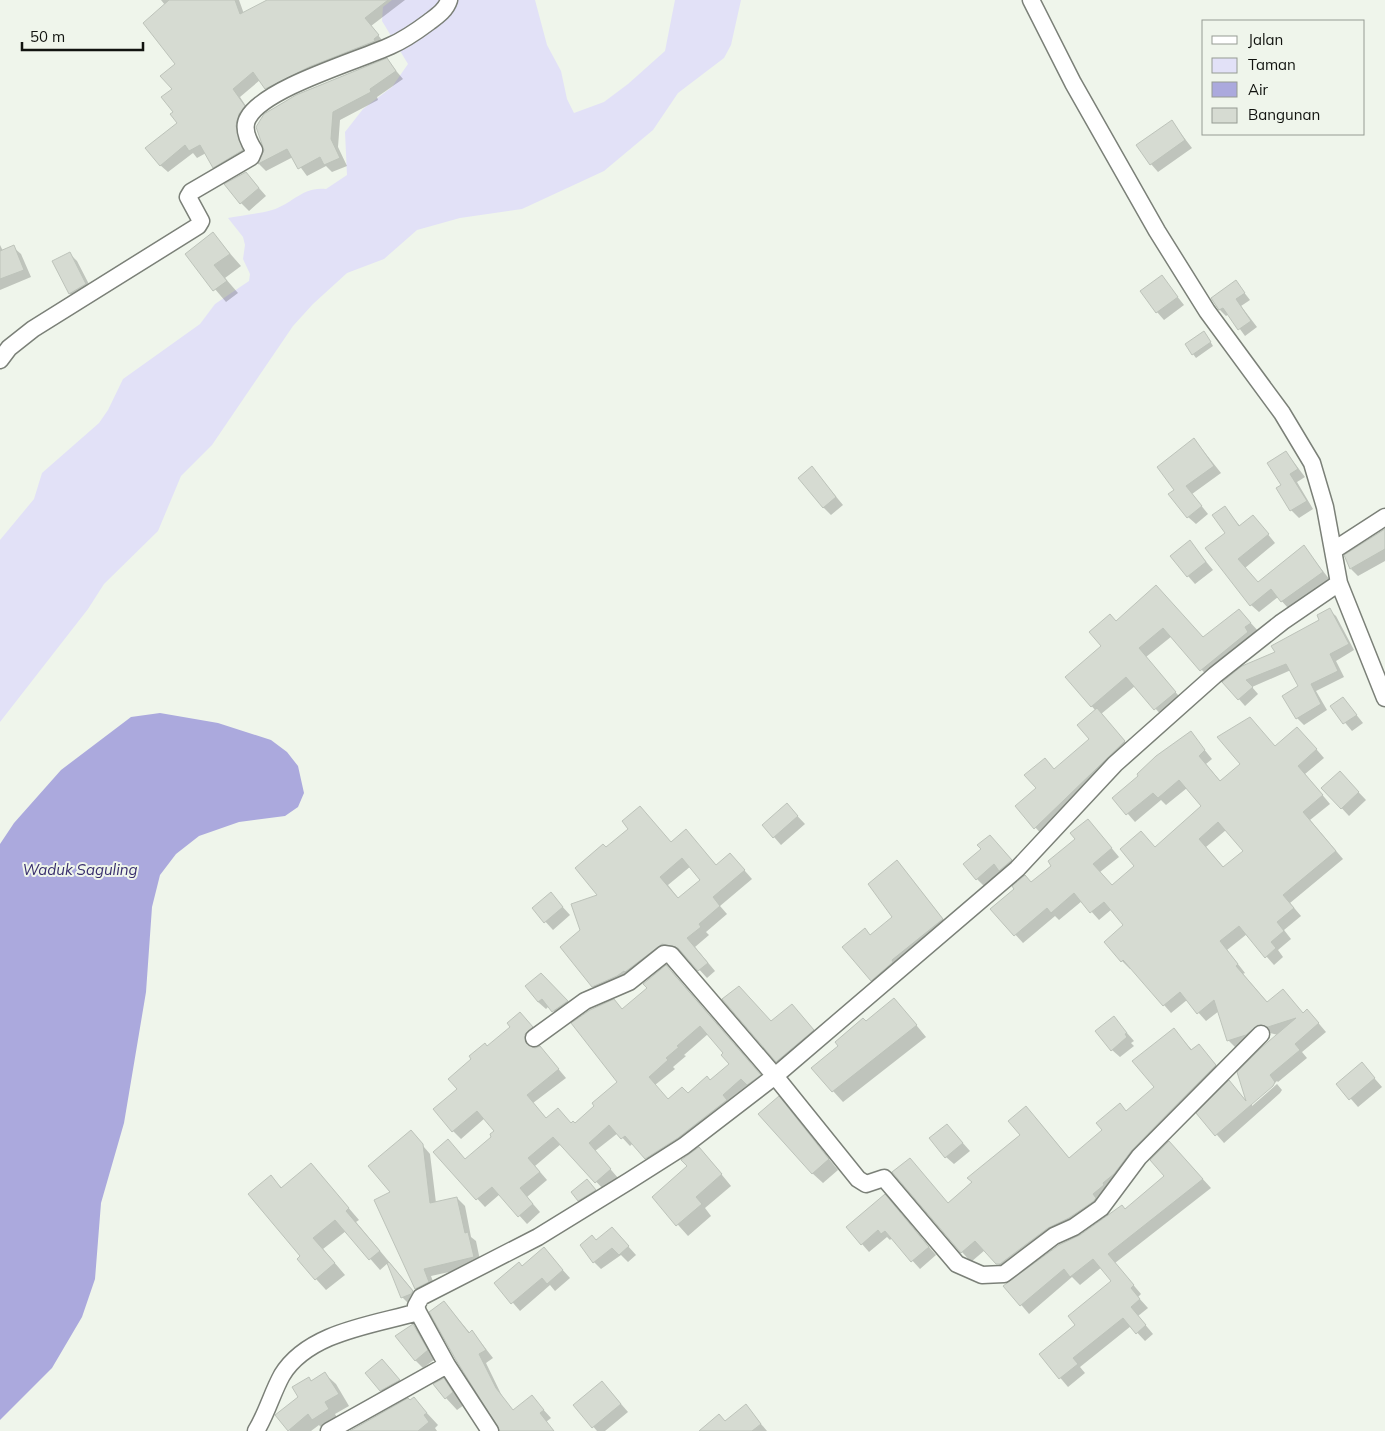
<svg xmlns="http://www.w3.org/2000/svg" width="1385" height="1431" font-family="Mulish,sans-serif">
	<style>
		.green { fill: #e2e1f7 }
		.water { fill: #aba9dd }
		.shadow { fill: #0003; fill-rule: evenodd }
		.building { fill: #d6dbd2; stroke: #bdc3ba; fill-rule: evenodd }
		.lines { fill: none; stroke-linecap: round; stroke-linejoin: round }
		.minor-casing { stroke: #7b8078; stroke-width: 19 }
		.minor { stroke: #fff; stroke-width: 16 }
		.labels { text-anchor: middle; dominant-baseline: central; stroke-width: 4; stroke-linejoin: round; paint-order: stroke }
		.water-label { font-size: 15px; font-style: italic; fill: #382e6d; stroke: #eff5eb }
	</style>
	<rect width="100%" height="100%" fill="#eff5eb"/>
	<path class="green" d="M392 0H535L547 45 561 71 567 99 574 113 604 102 628 84 665 51 675 0H741L731 45 724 58 678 93 653 130 604 171 522 209 460 218 417 230 384 259 347 273 313 304 293 326 212 445 181 476 158 531 104 584 88 609 0 722V540L34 499 42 473 99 423 108 410 123 379 200 324 215 304 249 281 250 274 243 259 245 245 243 237 228 218C243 215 258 214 272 210 292 204 303 186 326 189L347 175 345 132 363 109 392 87 408 64 382 21 383 7Z"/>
	<path class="water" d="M160 713 218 723 271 740 287 752 298 766 304 793 298 807 285 816 239 822 199 836 176 854 160 875 152 907 146 992 124 1123 101 1203 95 1279 82 1317 52 1368 0 1420V844L14 823 61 770 131 717Z"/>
	<path class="shadow" d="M161 0H239L244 14 270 0H405L371 26 385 44 274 96 260 80 240 97 252 115 250 158 221 175 214 167 206 153 197 158 193 153 168 172 160 165 178 124 174 113 173 89 177 64 165 5Z
		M387 60 403 79 377 97 378 100 340 120 338 147 347 166 332 172 326 166 307 176 293 157 266 171 259 164 265 150Z
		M1172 122 1192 148 1158 172 1151 164Z
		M246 173 266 196 249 211 241 203Z
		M213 234 241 266 225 278 238 293 226 302 186 255Z
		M0 245 3 251 13 247 21 254 31 277 0 290Z
		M70 254 77 261 93 292 78 301 70 294 54 262Z
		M1162 277 1184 305 1164 320 1157 312Z
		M1236 282 1250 300 1241 306 1257 327 1245 336 1229 314 1226 316 1220 310 1212 298Z
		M1207 336 1213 346 1196 358 1193 354Z
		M1194 439 1221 473 1192 494 1208 514 1196 524 1188 517 1175 490Z
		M1286 452 1305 477 1297 482 1313 509 1299 518 1291 510 1282 485Z
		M819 476 843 505 831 515 823 507Z
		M1225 508 1240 526 1253 516 1275 543 1245 568 1258 583 1304 547 1330 580 1289 609 1278 597 1259 612 1251 605 1226 533Z
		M1385 530V561L1358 576 1351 569Z
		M1190 542 1213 570 1195 584 1188 576Z
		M1156 587 1203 638 1239 610 1259 632 1209 678 1172 636 1146 657 1183 701 1164 718 1135 686 1101 714 1133 751 1044 837 1017 807 1091 740 1095 710 1067 677 1103 646 1116 622Z
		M1329 610 1336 616 1354 650 1336 661 1344 677 1316 691 1327 710 1304 725 1297 718 1284 697 1300 687 1291 670 1252 687 1258 694 1245 706 1224 682 1277 653 1321 621Z
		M1343 698 1363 723 1352 731 1332 707Z
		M1191 733 1212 759 1206 764 1221 782 1275 747 1305 736 1324 758 1305 774 1330 804 1310 820 1343 859 1290 903 1301 916 1284 930 1291 939 1278 950 1283 957 1274 965 1247 934 1227 950 1245 973 1243 974 1268 1003 1315 1019 1326 1032 1302 1052 1307 1058 1278 1082 1277 1081 1252 1102V1106L1277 1084 1282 1090 1280 1093 1224 1143 1198 1113 1237 1090 1249 1104 1278 1035 1266 1032 1236 1048 1228 1040 1219 1011 1206 1021 1187 1000 1171 1013 1131 967 1130 969 1122 961 1125 925 1112 909 1099 920 1082 901 1059 920 1055 916 1023 943 992 909 1031 883 1095 828 1119 857 1100 872 1112 886 1156 848 1202 806 1187 788 1166 805 1161 800 1135 822 1114 798ZM1226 830 1245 851 1224 868 1206 847Z
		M1347 780 1366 800 1349 816 1323 788Z
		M787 805 805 824 781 845 774 837Z
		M640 807 671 843 686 831 717 866 738 863 752 879 720 906 727 914 706 932 709 935 695 947 715 971 707 978 686 955 670 952 601 995 593 986 581 930 599 895 606 848 629 829ZM691 866 702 880 679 899 668 885Z
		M990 836 1019 868 1002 872 984 886 977 879 982 849Z
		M897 861 951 929 881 989 872 980 871 936 894 917Z
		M551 894 570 915 553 930 533 908Z
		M674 974 767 1083 654 1166 633 1143 630 1146 618 1133 595 1151 618 1178 604 1190 561 1144 535 1166 547 1180 527 1197 540 1212 527 1224 500 1194 485 1207 434 1152 465 1160 493 1137 496 1131 485 1118 461 1139 453 1131 458 1089 488 1047 528 1022 540 1035 532 1043 533 1048 540 1047 566 1078 533 1103 547 1119 575 1125 619 1082 623 1010ZM708 1034 725 1054 730 1064 710 1082 688 1094 668 1100 655 1085 675 1069 673 1067 686 1056 684 1055Z
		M549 982 574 1010 561 1019 549 1006 546 1009 538 1002Z
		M904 1010 926 1037 843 1102 833 1091 866 1023Z
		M799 1013 821 1038 785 1069 777 1061 771 1023Z
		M1114 1018 1134 1041 1131 1043 1134 1046 1120 1057 1112 1050Z
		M1174 1030 1192 1050 1198 1045 1225 1075 1102 1204 1007 1273 985 1250 971 1262 962 1252 910 1159 948 1204 1022 1135 1035 1117 1070 1159 1104 1130 1120 1105 1127 1112 1156 1087Z
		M1369 1072 1382 1087 1358 1107 1338 1084Z
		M788 1108 838 1170 823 1183 812 1173Z
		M954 1133 970 1151 954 1164 946 1157Z
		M418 1140 430 1154 436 1203 457 1198 465 1206 471 1237 476 1241 481 1265 431 1276 436 1290 424 1296 416 1289 376 1200 392 1193Z
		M1169 1142 1211 1188 1115 1263 1141 1294 1138 1297 1148 1308 1138 1316 1153 1334 1145 1341 1131 1326 1080 1367 1085 1373 1068 1387 1041 1355 1077 1325 1112 1281 1102 1267 1080 1285 1072 1277 1029 1314 1005 1286 1080 1236 1126 1211 1166 1177Z
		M709 1159 731 1186 705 1208 711 1216 688 1236 653 1197Z
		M311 1164 359 1220 356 1222 420 1299 410 1305 402 1297 388 1263 380 1270 346 1231 323 1249 345 1275 326 1290 298 1259 302 1256 270 1177 282 1188Z
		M594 1189 602 1198 587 1208 579 1200Z
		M892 1204 936 1255 920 1269 892 1238 890 1240 887 1237 869 1252 862 1244Z
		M619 1236 636 1255 628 1262 621 1255 601 1269 594 1262 597 1242Z
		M544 1249 570 1278 555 1291 550 1285 520 1311 496 1283 522 1267Z
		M444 1302 470 1333 472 1332 479 1340 493 1358 486 1363 503 1398 513 1411 532 1397 551 1418 546 1422 554 1431H500Z
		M413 1325 420 1333 435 1359 423 1368 415 1360Z
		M390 1368 405 1387 388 1398 381 1390Z
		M325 1374 336 1384 349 1406 335 1414 339 1421 323 1430 319 1425 311 1431H290L277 1416 299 1397 308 1378 312 1382Z
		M444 1380 464 1405 457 1410 446 1398Z
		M610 1391 628 1412 605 1431H597L575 1405Z
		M414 1399 438 1425 435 1428 437 1431H365Z
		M746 1406 767 1431H711L725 1422Z"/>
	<path class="building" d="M169 0H235L240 14 267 0H388L365 18 379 35 374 39 375 41 309 67 265 89 253 72 233 89 245 106 239 114 236 126 243 150 213 168 200 145 189 151 185 145 160 166 145 148 177 123 170 114 173 112 161 97 172 89 160 76 175 64 143 23Z
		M387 58 396 71 370 89 371 92 333 112 331 139 340 158 324 165 320 157 298 169 287 149 258 164 264 150 256 127 264 114 296 95Z
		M1172 120 1185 140 1150 165 1136 145Z
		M246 172 259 188 240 204 224 184Z
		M213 232 230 254 214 265 227 281 213 291 185 254Z
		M14 245 24 270 0 279V251Z
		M70 252 86 284 69 294 52 261Z
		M1162 275 1178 297 1156 313 1140 291Z
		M1236 280 1245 293 1236 299 1251 321 1238 330 1223 308 1219 310 1211 298Z
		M1204 331 1211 342 1192 355 1185 344Z
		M1194 438 1214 466 1186 486 1202 506 1187 518 1168 494 1174 490 1157 467Z
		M1286 451 1298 469 1290 474 1307 501 1290 511 1276 488 1281 485 1267 463Z
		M812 466 836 497 823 508 798 478Z
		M1225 506 1239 526 1253 515 1269 534 1238 559 1258 582 1304 545 1323 572 1281 602 1271 589 1250 606 1205 548 1225 533 1212 515Z
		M1385 529V549L1350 569 1344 555Z
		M1190 540 1206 562 1187 577 1170 556Z
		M1156 585 1203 637 1239 609 1251 623 1245 627 1248 632 1200 671 1163 628 1139 648 1176 692 1154 710 1126 677 1091 707 1065 677 1101 646 1089 632 1110 614 1116 621Z
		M1330 608 1349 644 1330 654 1338 671 1311 684 1321 704 1296 719 1282 696 1298 686 1286 664 1246 680 1253 687 1238 700 1222 682 1242 666 1275 652 1271 646 1319 620 1317 615Z
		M1343 697 1357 715 1343 724 1330 706Z
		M1097 708 1125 741 1034 829 1015 806 1036 788 1024 775 1045 758 1054 769 1089 739 1077 725Z
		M1250 717 1275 746 1297 727 1317 749 1298 766 1323 795 1303 812 1336 851 1283 895 1294 908 1277 922 1284 931 1271 942 1276 948 1265 958 1239 926 1220 941 1238 964 1236 966 1267 1002 1283 989 1303 1013 1307 1009 1319 1023 1295 1044 1300 1050 1270 1075 1275 1082 1273 1086 1215 1136 1196 1113 1229 1080 1246 1101 1237 1072 1262 1047 1296 1018 1268 1027 1258 1025 1246 1035 1227 1041 1214 1000 1197 1014 1180 992 1163 1006 1123 960 1121 962 1104 942 1123 925 1104 902 1090 913 1074 893 1051 913 1047 908 1014 936 990 909 1014 889 1012 886 1025 875 1031 882 1051 866 1048 861 1075 839 1070 833 1088 819 1112 848 1093 864 1112 885 1134 866 1120 849 1141 831 1155 847 1201 806 1179 780 1158 798 1153 793 1126 815 1112 798 1138 776 1137 774 1156 756 1191 731 1205 750 1199 756 1220 781 1240 764 1217 737ZM1218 822 1243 851 1223 867 1199 839Z
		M1340 771 1359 792 1341 809 1321 788Z
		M787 803 798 816 773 838 762 825Z
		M640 806 671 842 686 829 716 865 730 853 745 870 713 897 720 906 699 924 701 927 687 938 708 963 698 971 678 948 662 944 625 972 624 971 617 976 592 987 560 947 580 930 571 904 597 895 575 868 603 844 606 847 628 829 622 821ZM682 858 700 880 678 898 660 877Z
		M990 835 1012 860 999 871 994 864 976 880 963 864 981 849 977 845Z
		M897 860 943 919 892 960 893 962 871 981 842 947 865 928 870 935 892 917 868 884Z
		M551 892 563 907 544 923 532 908Z
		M666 965 761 1075 747 1085 741 1079 723 1095 727 1100 678 1138 645 1159 625 1136 621 1139 609 1125 589 1143 611 1169 595 1183 553 1137 528 1158 540 1172 520 1188 533 1204 518 1217 492 1187 476 1200 433 1152 448 1139 465 1159 491 1137 490 1134 494 1131 477 1111 452 1132 433 1109 457 1089 448 1079 471 1059 469 1056 485 1043 487 1046 510 1027 507 1023 520 1012 533 1027 525 1034 526 1043 535 1048 540 1046 559 1069 527 1095 546 1118 558 1108 571 1123 573 1121 575 1123 594 1106 592 1103 617 1082 571 1023 590 1010 614 999 622 1009 647 988 643 984ZM700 1026 723 1053 721 1055 729 1064 710 1080 707 1076 688 1093 682 1087 668 1099 649 1077 668 1060 666 1058 679 1047 677 1046Z
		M541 973 568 1001 552 1012 542 999 538 1002 525 986Z
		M739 986 771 1021 792 1004 814 1030 776 1062 722 999Z
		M894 998 917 1025 832 1092 811 1068 838 1046 835 1042 863 1018 866 1021Z
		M1114 1016 1127 1033 1125 1034 1127 1037 1111 1051 1095 1031Z
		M1174 1028 1191 1050 1199 1044 1216 1065 1132 1150 1114 1174 1103 1183 1104 1185 1093 1194 1096 1198 1094 1201 1069 1218 1048 1228 1000 1264H996L975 1241 961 1253 892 1172 910 1158 948 1203 972 1182 967 1178 1020 1135 1008 1121 1026 1106 1069 1158 1102 1130 1096 1123 1120 1103 1126 1111 1154 1087 1132 1061Z
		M1362 1062 1375 1078 1349 1100 1336 1084Z
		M779 1096 829 1159 812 1174 758 1114Z
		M947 1124 963 1143 945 1158 929 1138Z
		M411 1130 423 1144 430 1203 457 1197 465 1233 468 1232 474 1257 424 1269 429 1282 415 1289 374 1200 390 1192 368 1166Z
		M1169 1141 1203 1179 1108 1254 1134 1285 1131 1288 1140 1299 1131 1307 1146 1325 1136 1334 1123 1318 1073 1358 1078 1364 1059 1379 1039 1354 1075 1325 1068 1316 1111 1281 1093 1259 1070 1277 1064 1269 1020 1306 1003 1286 1059 1245 1080 1235 1122 1205 1125 1209 1164 1176 1150 1160Z
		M699 1147 722 1174 696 1197 702 1204 676 1226 652 1197 687 1166 681 1160Z
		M311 1163 349 1208 346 1211 380 1251 369 1260 335 1220 313 1238 335 1263 315 1280 297 1259 300 1256 248 1194 271 1175 281 1188Z
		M587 1179 596 1190 578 1201 571 1192Z
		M885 1194 929 1247 911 1262 885 1231 881 1234 878 1230 861 1245 846 1227Z
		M612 1227 629 1246 619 1255 612 1248 593 1263 580 1245 592 1235 596 1240Z
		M544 1247 563 1270 547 1284 542 1278 511 1304 494 1283 519 1262 522 1266Z
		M389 1262 413 1291 411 1294 401 1298 387 1263Z
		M444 1301 469 1333 472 1330 486 1350 479 1354 496 1388 513 1410 532 1395 544 1410 540 1413 554 1431H500L456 1360 429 1312Z
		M413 1324 428 1350 415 1361 395 1336Z
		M382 1359 400 1380 380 1391 365 1373Z
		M325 1372 339 1394 325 1402 329 1409 312 1420 308 1414 288 1431 275 1415 298 1397 292 1387 309 1377 311 1381Z
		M444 1378 453 1392 445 1399 433 1384Z
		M602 1381 621 1404 592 1428 573 1405Z
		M414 1397 427 1413 424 1415 429 1422 418 1431H350L408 1398 410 1400Z
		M746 1404 761 1424 752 1431H699L719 1414 725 1421Z"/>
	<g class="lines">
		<g class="minor-casing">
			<path id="minor" d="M0 360 9 348 33 329 198 226 201 221 188 197 191 192 251 157 254 150C249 142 242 128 248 118 264 88 357 61 390 46 404 40 417 31 429 22 437 16 446 10 449 0
				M1334 550 1385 517
				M1339 583 1385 698
				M534 1038 585 1001 629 982 664 954 671 955 775 1076 858 1179 866 1184 884 1178 957 1264 982 1275 1004 1274 1054 1236 1074 1227 1101 1208 1139 1157 1261 1034
				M256 1431C267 1413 272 1393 282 1375 308 1332 373 1325 418 1312
				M329 1431 447 1365
				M490 1431 447 1365 418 1312 416 1306 421 1297 538 1237 629 1181 684 1146 775 1076 1017 869 1115 764 1215 675 1282 622 1339 583 1325 507 1312 463 1282 413 1207 311 1157 231 1073 83 1031 0"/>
		</g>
		<use href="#minor" class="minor"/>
	</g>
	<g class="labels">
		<g class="water-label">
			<text x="80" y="869">Waduk Saguling</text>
		</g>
	</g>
	<rect x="1202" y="20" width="162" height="115" fill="#eff5eb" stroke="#969b93"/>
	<rect x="1212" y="36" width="25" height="8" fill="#ffffff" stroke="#969b93"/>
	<text x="1248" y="45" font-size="15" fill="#11130f">Jalan</text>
	<rect x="1212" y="58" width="25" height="15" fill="#e2e1f7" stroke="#969b93"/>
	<text x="1248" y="70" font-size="15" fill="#11130f">Taman</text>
	<rect x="1212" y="82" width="25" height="15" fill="#aba9dd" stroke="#969b93"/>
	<text x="1248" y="95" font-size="15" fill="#11130f">Air</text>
	<rect x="1212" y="108" width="25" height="15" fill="#d6dbd2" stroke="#969b93"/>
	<text x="1248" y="120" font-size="15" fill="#11130f">Bangunan</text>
	<path d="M22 42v8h121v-8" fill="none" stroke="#11130f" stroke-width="2.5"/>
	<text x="30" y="42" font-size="15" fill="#11130f" stroke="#eff5eb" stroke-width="4" paint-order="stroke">50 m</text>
</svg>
